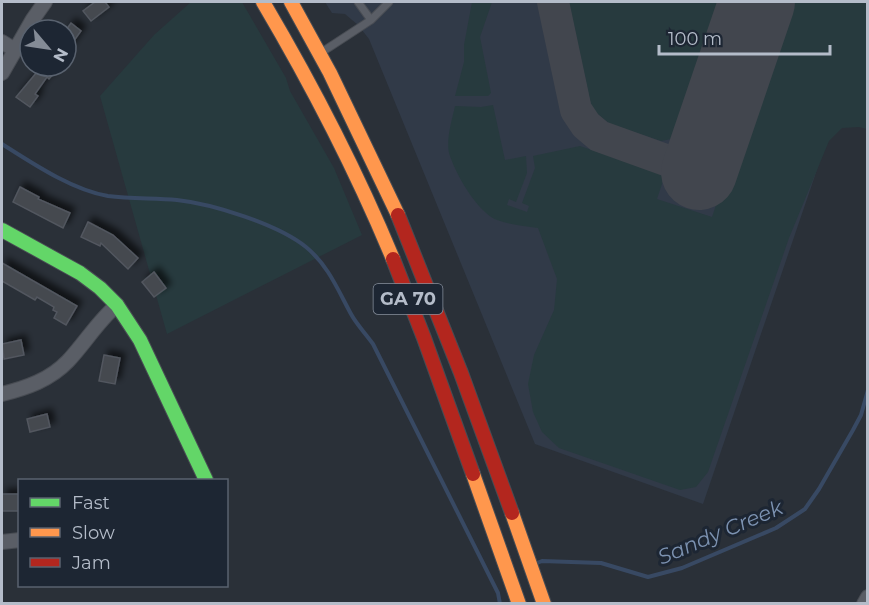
<svg xmlns="http://www.w3.org/2000/svg" width="869" height="605" font-family="Montserrat,sans-serif">
	<style>
		.airport { fill: #313a48 }
		.green { fill: #273a3e }
		.lines { fill: none; stroke-linecap: round; stroke-linejoin: round }
		.stream { stroke: #384963; stroke-width: 4 }
		.taxiway { stroke: #42464e; stroke-width: 32 }
		.runway { stroke: #42464e; stroke-width: 76 }
		.building { fill: #444950; stroke: #52575f; stroke-width: 1.5; filter: url(#shadow) }
		.lane-casing { stroke: #484c53; stroke-width: 9 }
		.street-casing { stroke: #484c53; stroke-width: 16 }
		.fast-casing { stroke: #484c53; stroke-width: 16 }
		.slow-casing { stroke: #484c53; stroke-width: 16 }
		.jam-casing { stroke: #484c53; stroke-width: 16 }
		.lane { stroke: #5a5e66; stroke-width: 7 }
		.street { stroke: #5a5e66; stroke-width: 14 }
		.fast { stroke: #63d668; stroke-width: 14 }
		.slow { stroke: #ff974d; stroke-width: 14 }
		.jam { stroke: #b3261e; stroke-width: 14 }
		.labels { text-anchor: middle; dominant-baseline: central; stroke-width: 6; stroke-linejoin: round; paint-order: stroke }
		.shield { fill: #1d2633; stroke: #878f9c; stroke-width: 1.5 }
		.shield-label { font-size: 18px; font-weight: bold; fill: #b4bcc9 }
		.water-label { font-size: 21px; font-style: italic; fill: #7c92b1; stroke: #1d2633 }
	</style>
	<defs>
		<filter id="shadow"><feDropShadow dx="5" dy="-5" stdDeviation="3" flood-color="#0009"/></filter>
	</defs>
	<rect width="100%" height="100%" fill="#2a3038"/>
	<path class="airport" d="M325 2H867V23L703 504 535 444 369 39 358 25 345 14 332 13Z"/>
	<path class="green" d="M191 2H242L286 78 290 91 334 168 362 235 167 334 100 96 154 35Z
		M472 2H492L480 37 491 93 488 96H455L464 62V45Z
		M569 2H727L683 132 671 139 661 141 610 124 595 112 591 105Z
		M784 2H867V129L859 127 842 128 829 141 789 238 708 472 696 487 680 490 559 448 542 432 533 412 528 384 534 355 554 310 557 279 538 228C525 226 510 225 497 220 477 212 455 173 449 153 446 139 452 120 455 106L481 107 493 105 505 160 526 156 527 173 516 202 509 199 507 205 527 212 529 206 522 203 535 168 533 156 580 146 665 175 657 199 712 217Z"/>
	<g class="lines">
		<path class="stream" d="M2 144C32 163 72 190 108 196 131 199 154 198 177 200 213 204 277 224 306 247 328 265 338 290 351 314 357 325 366 334 373 344L498 593 500 604
			M537 563 542 561 601 563 648 577 682 568 776 528 805 509 819 489 853 430 861 415 868 390"/>
		<path class="taxiway" d="M553 2 576 110 586 125 599 136 699 172"/>
		<path class="runway" d="M699 172 757 2"/>
	</g>
	<path class="building" d="M95 2H105L109 7 91 21 83 11Z
		M71 23 81 31 66 52V30Z
		M42 66H60L49 79 47 77 35 94 38 96 30 107 16 97Z
		M20 187 39 197 38 199 70 213 63 228 13 202Z
		M88 222 113 235 138 258 128 269 101 243 100 246 81 237Z
		M2 263 77 306 66 325 54 318 57 312 53 310 54 307 37 297 35 300 2 281Z
		M154 272 166 288 154 297 142 282Z
		M21 340 24 355 4 359 2 344Z
		M104 355 120 358 115 384 99 381Z
		M47 414 50 427 30 432 27 419Z
		M2 494H19L20 511H2Z"/>
	<g class="lines">
		<g class="lane-casing">
			<path id="lane" d="M358 2 371 20
				M322 52 371 20 389 2"/>
		</g>
		<g class="street-casing">
			<path id="street" d="M2 42 15 50
				M2 73 33 19 45 2
				M2 394C26 388 50 380 68 361 85 343 98 321 117 305
				M2 542 20 540
				M864 604 868 597"/>
		</g>
		<g class="fast-casing">
			<path id="fast" d="M2 230 80 273 100 288 117 305 140 340 206 480"/>
		</g>
		<g class="slow-casing">
			<path id="slow" d="M263 2C312 85 356 170 393 259
				M291 2 330 73 398 215
				M473 474 519 604
				M512 513 544 604"/>
		</g>
		<g class="jam-casing">
			<path id="jam" d="M398 215 461 373 512 513
				M393 259 424 338 473 474"/>
		</g>
		<use href="#lane" class="lane"/>
		<use href="#street" class="street"/>
		<use href="#fast" class="fast"/>
		<use href="#slow" class="slow"/>
		<use href="#jam" class="jam"/>
	</g>
	<g class="labels">
		<rect class="shield" x="373.5" y="284" width="69" height="30" rx="4.5"/>
		<g class="shield-label">
			<text x="408" y="299">GA 70</text>
		</g>
		<g class="water-label">
			<text transform="translate(720 532) rotate(-23)">Sandy Creek</text>
		</g>
	</g>
	<rect width="869" height="605" fill="none" stroke="#b4bcc9" stroke-width="6"/>
	<rect x="18" y="479" width="210" height="108" fill="#1d2633" stroke="#59626f" stroke-width="1.5"/>
	<rect x="30" y="498" width="30" height="9" fill="#63d668" stroke="#59626f" stroke-width="1.5"/>
	<text x="72" y="509" font-size="18" fill="#b4bcc9">Fast</text>
	<rect x="30" y="528" width="30" height="9" fill="#ff974d" stroke="#59626f" stroke-width="1.5"/>
	<text x="72" y="539" font-size="18" fill="#b4bcc9">Slow</text>
	<rect x="30" y="558" width="30" height="9" fill="#b3261e" stroke="#59626f" stroke-width="1.5"/>
	<text x="72" y="569" font-size="18" fill="#b4bcc9">Jam</text>
	<g transform="translate(48 48) rotate(119)"><circle r="28" fill="#1d2633" stroke="#59626f" stroke-width="1.5"/>
	<path d="M0-4.5L10 22L0 15L-10 22Z" fill="#848b96"/>
	<text y="-9" font-size="16" font-weight="bold" text-anchor="middle" fill="#b4bcc9">N</text>
	</g>
	<path d="M659 45v9h171v-9" fill="none" stroke="#b4bcc9" stroke-width="3"/>
	<text x="668" y="45" font-size="18" fill="#b4bcc9" stroke="#1d2633" stroke-width="4.5" paint-order="stroke">100 m</text>
</svg>
